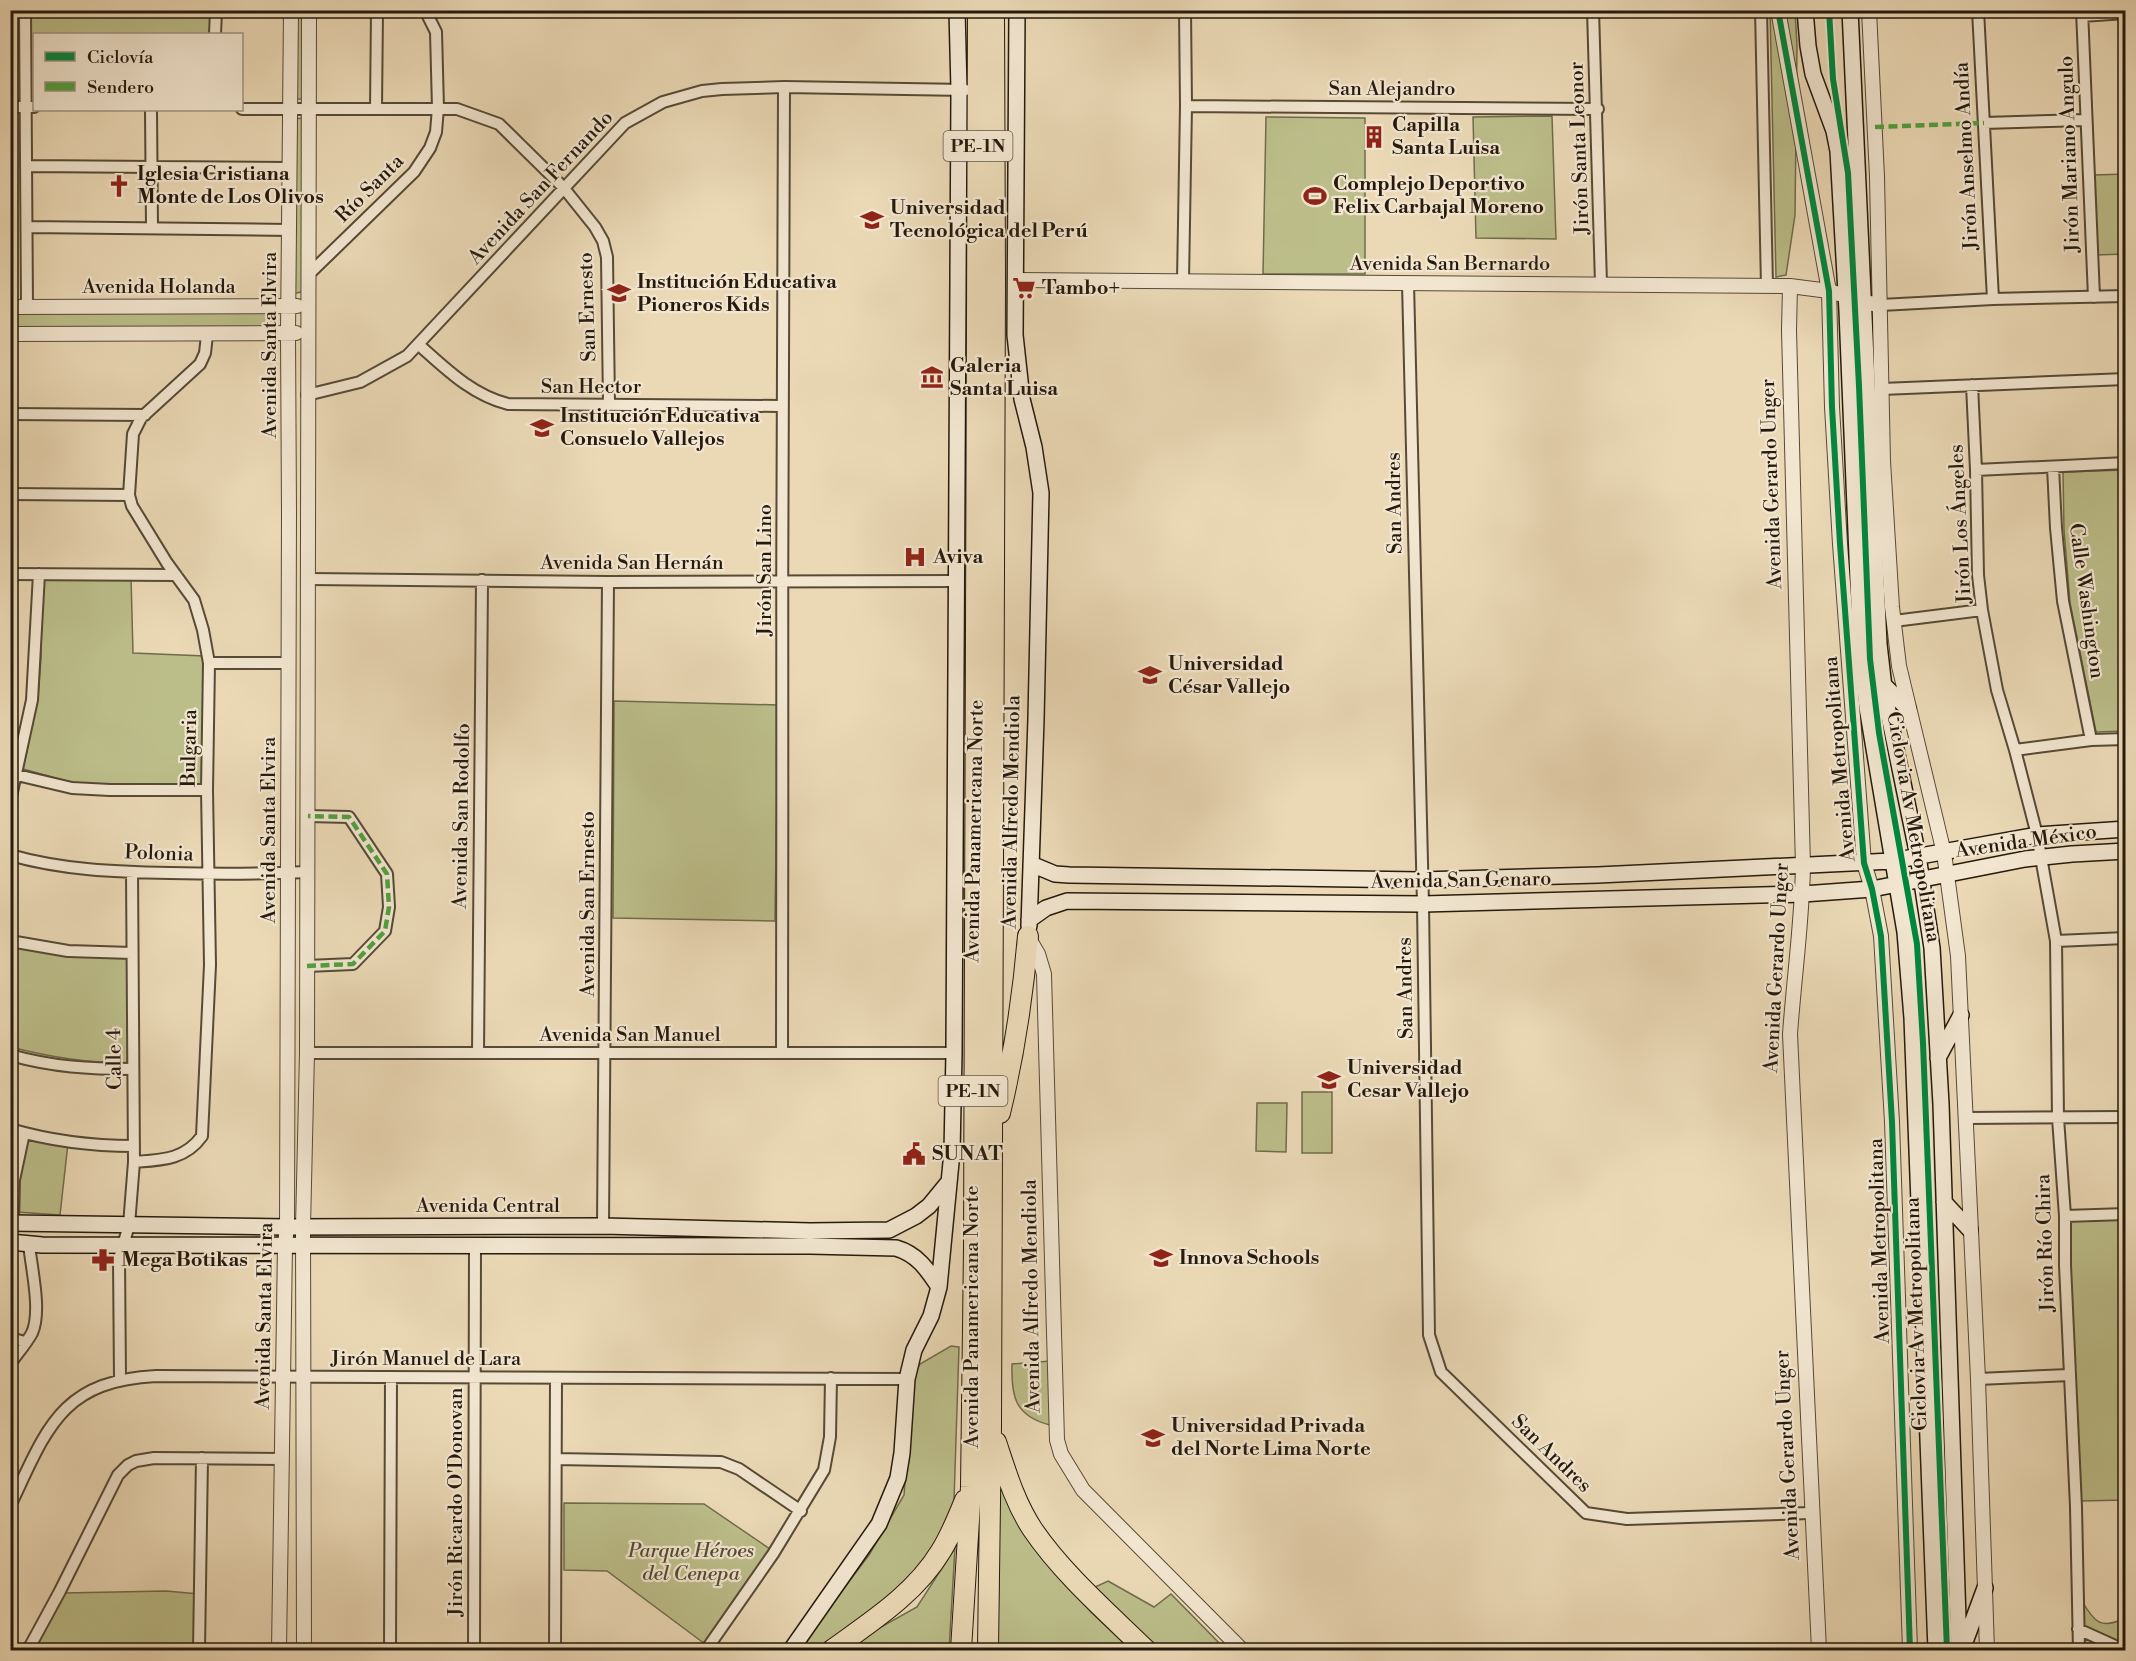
<svg xmlns="http://www.w3.org/2000/svg" width="2136" height="1661" font-family="'Libre Bodoni',serif">
	<style>
		.green { fill: #bcbe8a; stroke: #706c4c; stroke-width: 1.5 }
		.lines { fill: none; stroke-linecap: round; stroke-linejoin: round }
		.minor-casing { stroke: #564a37; stroke-width: 14 }
		.tertiary-casing { stroke: #564a37; stroke-width: 16 }
		.secondary-casing { stroke: #251a0d; stroke-width: 18 }
		.motorway-casing { stroke: #251a0d; stroke-width: 22 }
		.minor { stroke: #f2e6d0; stroke-width: 10 }
		.tertiary { stroke: #f2e6d0; stroke-width: 14 }
		.secondary { stroke: #f2e6d0; stroke-width: 15 }
		.motorway { stroke: #ebd9b6; stroke-width: 20 }
		.quiet { stroke: #50a13e; stroke-width: 4.5; stroke-dasharray: 9 4.5; stroke-linecap: butt }
		.cycleway-casing { stroke: #f2e6d0; stroke-width: 10 }
		.cycleway { stroke: #00873e; stroke-width: 6 }
		.labels { text-anchor: middle; dominant-baseline: central; stroke-width: 4.5; stroke-linejoin: round; paint-order: stroke }
		.shield { fill: #f2e6d0; stroke: #625748; stroke-width: 1.5 }
		.shield-label { font-size: 18px; font-weight: bold; fill: #251a0d }
		.street-label { font-size: 20px; fill: #251a0d; stroke: #f2e6d0 }
		.poi-label { font-size: 20px; font-weight: bold; fill: #251a0d; stroke: #f2e6d0; text-anchor: start }
		.park-label { font-size: 20px; font-style: italic; fill: #524b32; stroke: #f2e6d0 }
	</style>
	<rect width="100%" height="100%" fill="#ebd9b6"/>
	<filter id="stains"><feTurbulence type="fractalNoise" baseFrequency=".00333" numOctaves="4"/><feColorMatrix values="0 0 0 0 .2 0 0 0 0 .09 0 0 0 0 .02 0 0 0 .5 -.17"/></filter>
	<radialGradient id="worn" r=".72"><stop offset=".6" stop-color="#630" stop-opacity="0"/><stop offset="1" stop-color="#630" stop-opacity=".3"/></radialGradient>
	<path class="green" d="M30 11H212V34H34V104H29Z
		M294 11H304L303 99H294Z
		M1770 11H1795L1797 45 1795 215 1786 275 1776 277Z
		M1552 116 1556 239 1476 238 1473 117Z
		M1266 117 1365 118V274H1263Z
		M302 118V292L296 293 293 292 295 119Z
		M2125 174V254L2096 255 2094 175Z
		M11 311 271 312 272 329 11 327Z
		M2125 470V731L2096 732 2070 603 2064 530 2063 472Z
		M42 576 131 578 133 653 205 656 202 785 110 786 70 782 23 769 38 698 41 657Z
		M614 701 778 705 775 921 613 918Z
		M10 945 128 957 127 1063C87 1063 49 1057 11 1047Z
		M1302 1092H1332V1153H1302Z
		M1257 1103H1287L1286 1152 1256 1151Z
		M26 1136 68 1143 60 1215 16 1212 19 1172Z
		M2125 1219V1500L2080 1501 2068 1220Z
		M951 1346 959 1347 954 1501 940 1538 908 1585 820 1650H797L869 1555 904 1495 913 1378 920 1364Z
		M1050 1361V1425C1015 1416 1011 1397 1012 1364Z
		M999 1482 1032 1545 1091 1612 1131 1650H998Z
		M564 1503 704 1504 770 1549 705 1644 607 1571 564 1570Z
		M955 1548 949 1650H840L917 1607Z
		M1108 1581 1154 1607 1171 1594 1226 1650H1156L1093 1588Z
		M166 1591 199 1594 197 1650H39L34 1647 64 1593Z
		M2082 1601C2094 1622 2101 1630 2125 1618V1638L2116 1650H2083Z"/>
	<g class="lines">
		<g class="minor-casing">
			<path id="minor" d="M25 10 27 307
				M1593 10 1601 284
				M1761 10 1767 286
				M1978 10 1993 299
				M2082 10 2094 297
				M2082 16 2126 13
				M215 34 216 10
				M1186 106 1598 109
				M10 107H34
				M242 109H457L499 124 563 187 595 227 603 241 607 257 609 405
				M376 109 377 10
				M151 110 152 228
				M1984 123 2086 120
				M27 166 290 168
				M27 227 290 230
				M308 275 414 172 430 148 436 132 438 108 436 32 425 10
				M1183 281 1186 106 1185 10
				M1408 283 1423 904 1429 1335 1441 1372 1586 1513 1627 1519 1811 1513
				M1881 305 1993 299 2126 296
				M419 345C446 369 472 395 508 404L781 406
				M1972 385 1976 470 1978 575 1982 610 1997 690 2015 750 2037 835 2056 941 2058 1118 2065 1216V1265L2076 1507 2079 1650
				M1882 389 2126 379
				M307 395 360 382 407 356 625 123 663 102 702 91 722 89 784 87 966 90
				M10 414 145 415
				M2053 467 2056 528 2063 601 2091 740
				M1976 470 2126 463
				M10 494 129 495
				M10 574 176 575
				M309 579 608 582 956 581
				M1894 621 1982 610
				M209 663H289
				M2015 750 2091 740 2126 739
				M17 775 72 788 110 790H207
				M10 801 32 700 39 574
				M10 855C62 870 116 872 170 873 216 874 262 874 307 872
				M10 941 68 951 132 953
				M2056 941 2126 938
				M307 966 353 964 385 931 389 907 387 874 349 817 308 816
				M307 1053H954
				M478 1053 482 580
				M782 1053C783 731 781 409 784 87
				M10 1055C53 1067 89 1069 133 1069
				M1966 1118 2126 1117
				M10 1129C51 1141 92 1146 134 1146
				M134 1162C161 1160 185 1160 202 1136L210 965 207 790 209 663 203 630 194 600 167 563 132 506 129 495 133 434 141 418 200 364 205 353 207 335
				M2065 1216 2126 1214
				M13 1223 14 1180 24 1133
				M603 1226 608 582
				M10 1338 25 1342
				M10 1364C17 1354 26 1344 32 1333 42 1311 31 1267 29 1244
				M120 1379 119 1259 129 1225 134 1162 132 872
				M1978 1379 2069 1375
				M556 1459 721 1462 739 1469 801 1511
				M10 1506C47 1429 60 1381 156 1376L907 1379
				M2078 1629 2122 1649
				M28 1650 60 1591 118 1475 128 1465 136 1461 154 1458 282 1459
				M199 1650 202 1458
				M390 1650 391 1377
				M474 1650 475 1246
				M555 1650 556 1378
				M706 1650 773 1554 824 1470 830 1437 831 1378"/>
		</g>
		<g class="tertiary-casing">
			<path id="tertiary" d="M1778 10 1829 291 1832 407 1840 544 1864 863 1872 889 1881 936 1892 1122 1910 1650
				M1869 10 1877 177 1883 461 1892 607 1899 666 1944 853 1958 956 1978 1379 1987 1650
				M1016 280 1790 286 1829 291 1873 304
				M1790 286 1789 330 1803 866C1802 922 1794 978 1790 1034L1819 1650
				M10 307 297 306
				M10 334 296 333
				M1028 937 1038 954 1044 974 1057 1440 1061 1454 1083 1490 1242 1650
				M279 1650 285 1244 287 1227 289 512 288 334 291 10
				M304 1650 303 1227 307 1053 309 10"/>
		</g>
		<g class="secondary-casing">
			<path id="secondary" d="M1017 10 1015 335 1022 399 1034 447 1041 493 1036 719 1029 926
				M1805 10 1808 46 1813 74 1834 131 1838 151 1847 311 1861 654 1867 707 1905 932 1912 1018 1936 1650
				M1850 10 1879 644 1885 696 1918 856 1932 948 1941 1104 1959 1650
				M1884 685 1908 709
				M1031 864 1055 874 1069 875 1421 880 1598 875 1892 861 2037 835 2126 829
				M1029 920 1046 908 1067 901 1423 904 1803 894 1872 889 2025 859 2072 854 2126 851
				M1938 1058 1961 1015
				M1944 1202 1970 1230
				M10 1223 287 1227 603 1226 810 1231 889 1230 916 1216 929 1206 947 1184
				M10 1242 42 1245 810 1246 896 1248C917 1254 927 1269 939 1287
				M791 1650 879 1524 898 1478 902 1453 907 1379 914 1350 931 1316 939 1287 952 1152 954 1053 959 90 957 10
				M1962 1650 1985 1588"/>
		</g>
		<g class="motorway-casing">
			<path id="motorway" d="M1000 1113C1014 1055 1023 996 1028 936
				M996 1442C1006 1472 1015 1503 1033 1530 1063 1574 1108 1613 1146 1650
				M832 1650C872 1621 915 1594 941 1551 951 1535 958 1517 965 1500
				M961 1650 971 1487 974 1248 978 10
				M988 1650 991 1427 992 1148 995 279 994 10"/>
		</g>
		<use href="#minor" class="minor"/>
		<use href="#tertiary" class="tertiary"/>
		<use href="#secondary" class="secondary"/>
		<use href="#motorway" class="motorway"/>
		<path class="quiet" d="M1875 127 1984 123
			M307 966 353 964 385 931 389 907 387 874 349 817 308 816"/>
		<g class="cycleway-casing">
			<path id="cycleway" d="M1778 10 1829 291 1832 407 1840 544 1864 863 1872 889 1881 936 1892 1122 1910 1650
				M1829 10 1833 79 1848 173 1859 386 1870 659 1879 733 1917 944 1923 1043 1947 1650"/>
		</g>
		<use href="#cycleway" class="cycleway"/>
	</g>
	<defs>
		<g id="building-bare" transform="scale(1.8)"><path d="M-4-6H4V6H1V3H-1V6H-4ZM-2.5-4.3h1.7v1.8h-1.7ZM.8-4.3h1.7v1.8H.8ZM-2.5-1h1.7V.8h-1.7ZM.8-1h1.7V.8H.8Z" fill="#8f2418" stroke="#f2e6d0" stroke-width="2.5" paint-order="stroke"/></g>
		<g id="church-bare" transform="scale(1.8)"><path d="M-1.2-6h2.4v3.5h3.3v2.4h-3.3V6h-2.4V-.1h-3.3v-2.4h3.3Z" fill="#8f2418" stroke="#f2e6d0" stroke-width="2.5" paint-order="stroke"/></g>
		<g id="stadium-bare" transform="scale(1.8)"><path d="M0-5a6.5 5 0 1 0 0 10a6.5 5 0 1 0 0-10ZM-3.5-1.8h7v3.6h-7Z" fill="#8f2418" stroke="#f2e6d0" stroke-width="2.5" paint-order="stroke"/></g>
		<g id="university-bare" transform="scale(1.8)"><path d="M0-5L7-2L0 1L-7-2ZM-4 1L0 2.5L4 1V4Q0 6-4 4Z" fill="#8f2418" stroke="#f2e6d0" stroke-width="2.5" paint-order="stroke"/></g>
		<g id="supermarket-bare" transform="scale(1.8)"><path d="M-6-5.5h2.5l.6 2H6L4.5 2H-2.5L-4.4-4H-6ZM-1.5 3.2a1.3 1.3 0 1 0 .1 0ZM3 3.2a1.3 1.3 0 1 0 .1 0Z" fill="#8f2418" stroke="#f2e6d0" stroke-width="2.5" paint-order="stroke"/></g>
		<g id="school-bare" transform="scale(1.8)"><path d="M0-5L7-2L0 1L-7-2ZM-4 1L0 2.5L4 1V4Q0 6-4 4Z" fill="#8f2418" stroke="#f2e6d0" stroke-width="2.5" paint-order="stroke"/></g>
		<g id="museum-bare" transform="scale(1.8)"><path d="M0-6L6-3V-2H-6V-3ZM-5-1h2V3h-2ZM-1-1h2V3h-2ZM3-1h2V3H3ZM-6 4H6V6H-6Z" fill="#8f2418" stroke="#f2e6d0" stroke-width="2.5" paint-order="stroke"/></g>
		<g id="hospital-bare" transform="scale(1.8)"><path d="M-5-5h3v3.5h4V-5h3V5h-3V1.5h-4V5h-3Z" fill="#8f2418" stroke="#f2e6d0" stroke-width="2.5" paint-order="stroke"/></g>
		<g id="civic-bare" transform="scale(1.8)"><path d="M-.6-6.5H3V-4.5H.6V-3L4-1V1h2V6H-6V1h2V-1L-.6-3ZM-1.2 2.5V6h2.4V2.5Z" fill="#8f2418" stroke="#f2e6d0" stroke-width="2.5" paint-order="stroke"/></g>
		<g id="pharmacy-bare" transform="scale(1.8)"><path d="M-2-6h4v4h4v4h-4v4h-4v-4h-4v-4h4Z" fill="#8f2418" stroke="#f2e6d0" stroke-width="2.5" paint-order="stroke"/></g>
	</defs>
	<g fill-rule="evenodd">
		<use href="#building-bare" x="1374" y="137"/>
		<use href="#church-bare" x="119" y="186"/>
		<use href="#stadium-bare" x="1315" y="196"/>
		<use href="#university-bare" x="872" y="220"/>
		<use href="#supermarket-bare" x="1024" y="288"/>
		<use href="#school-bare" x="619" y="293"/>
		<use href="#museum-bare" x="932" y="377"/>
		<use href="#school-bare" x="542" y="428"/>
		<use href="#hospital-bare" x="915" y="557"/>
		<use href="#university-bare" x="1150" y="675"/>
		<use href="#university-bare" x="1329" y="1080"/>
		<use href="#civic-bare" x="914" y="1154"/>
		<use href="#school-bare" x="1161" y="1258"/>
		<use href="#pharmacy-bare" x="103" y="1260"/>
		<use href="#university-bare" x="1153" y="1438"/>
	</g>
	<g class="labels">
		<g class="shield">
			<rect x="943.5" y="131" width="69" height="30" rx="4.5"/>
			<rect x="938.5" y="1076" width="69" height="30" rx="4.5"/>
		</g>
		<g class="shield-label">
			<text x="978" y="146">PE-1N</text>
			<text x="973" y="1091">PE-1N</text>
		</g>
		<g class="street-label">
			<text x="1392" y="89">San Alejandro</text>
			<text transform="translate(1580 148) rotate(-92)">Jirón Santa Leonor</text>
			<text transform="translate(2070 154) rotate(-92)">Jirón Mariano Angulo</text>
			<text transform="translate(1967 156) rotate(-93)">Jirón Anselmo Andía</text>
			<text transform="translate(541 188) rotate(-47)">Avenida San Fernando</text>
			<text transform="translate(370 189) rotate(-45)">Río Santa</text>
			<text x="1450" y="264">Avenida San Bernardo</text>
			<text x="159" y="287">Avenida Holanda</text>
			<text transform="translate(588 307) rotate(-92)">San Ernesto</text>
			<text transform="translate(270 345) rotate(-90)">Avenida Santa Elvira</text>
			<text x="591" y="387">San Hector</text>
			<text transform="translate(1772 484) rotate(-92)">Avenida Gerardo Unger</text>
			<text transform="translate(1395 503) rotate(-91)">San Andres</text>
			<text transform="translate(1961 524) rotate(-93)">Jirón Los Ángeles</text>
			<text x="632" y="563">Avenida San Hernán</text>
			<text transform="translate(765 570) rotate(-90)">Jirón San Lino</text>
			<text transform="translate(2086 601) rotate(82)">Calle Washington</text>
			<text transform="translate(190 748) rotate(-89)">Bulgaria</text>
			<text transform="translate(1840 759) rotate(-95)">Avenida Metropolitana</text>
			<text transform="translate(1012 812) rotate(-89)">Avenida Alfredo Mendiola</text>
			<text transform="translate(462 816) rotate(-89)">Avenida San Rodolfo</text>
			<text transform="translate(1913 827) rotate(80)">Ciclovia Av Metropolitana</text>
			<text transform="translate(269 830) rotate(-90)">Avenida Santa Elvira</text>
			<text transform="translate(975 831) rotate(-89)">Avenida Panamericana Norte</text>
			<text transform="translate(2026 842) rotate(-8)">Avenida México</text>
			<text transform="translate(159 854) rotate(2)">Polonia</text>
			<text transform="translate(1461 881) rotate(-1)">Avenida San Genaro</text>
			<text transform="translate(588 904) rotate(-90)">Avenida San Ernesto</text>
			<text transform="translate(1777 968) rotate(-87)">Avenida Gerardo Unger</text>
			<text transform="translate(1406 988) rotate(-91)">San Andres</text>
			<text x="630" y="1035">Avenida San Manuel</text>
			<text transform="translate(115 1059) rotate(-91)">Calle 4</text>
			<text x="488" y="1206">Avenida Central</text>
			<text transform="translate(1880 1241) rotate(-92)">Avenida Metropolitana</text>
			<text transform="translate(2046 1243) rotate(-92)">Jirón Río Chira</text>
			<text transform="translate(1032 1296) rotate(-91)">Avenida Alfredo Mendiola</text>
			<text transform="translate(1917 1314) rotate(-92)">Ciclovia Av Metropolitana</text>
			<text transform="translate(265 1316) rotate(-89)">Avenida Santa Elvira</text>
			<text transform="translate(972 1317) rotate(-90)">Avenida Panamericana Norte</text>
			<text x="426" y="1359">Jirón Manuel de Lara</text>
			<text transform="translate(1551 1454) rotate(44)">San Andres</text>
			<text transform="translate(1788 1455) rotate(-93)">Avenida Gerardo Unger</text>
			<text transform="translate(456 1502) rotate(-90)">Jirón Ricardo O'Donovan</text>
		</g>
		<g class="poi-label">
			<text x="1392" y="125">Capilla<tspan x="1392" dy="23">Santa Luisa</tspan></text>
			<text x="137" y="174">Iglesia Cristiana<tspan x="137" dy="23">Monte de Los Olivos</tspan></text>
			<text x="1333" y="184">Complejo Deportivo<tspan x="1333" dy="23">Felix Carbajal Moreno</tspan></text>
			<text x="890" y="208">Universidad<tspan x="890" dy="23">Tecnológica del Perú</tspan></text>
			<text x="637" y="282">Institución Educativa<tspan x="637" dy="23">Pioneros Kids</tspan></text>
			<text x="1042" y="288">Tambo+</text>
			<text x="950" y="366">Galeria<tspan x="950" dy="23">Santa Luisa</tspan></text>
			<text x="560" y="416">Institución Educativa<tspan x="560" dy="23">Consuelo Vallejos</tspan></text>
			<text x="933" y="557">Aviva</text>
			<text x="1168" y="664">Universidad<tspan x="1168" dy="23">César Vallejo</tspan></text>
			<text x="1347" y="1068">Universidad<tspan x="1347" dy="23">Cesar Vallejo</tspan></text>
			<text x="932" y="1154">SUNAT</text>
			<text x="1179" y="1258">Innova Schools</text>
			<text x="121" y="1260">Mega Botikas</text>
			<text x="1171" y="1426">Universidad Privada<tspan x="1171" dy="23">del Norte Lima Norte</tspan></text>
		</g>
		<g class="park-label">
			<text x="691" y="1551">Parque Héroes<tspan x="691" dy="23">del Cenepa</tspan></text>
		</g>
	</g>
	<rect width="2136" height="1661" fill="none" stroke="#ebd9b6" stroke-width="36"/>
	<rect x="12" y="12" width="2112" height="1637" fill="none" stroke="#251a0d" stroke-width="3"/>
	<rect x="18" y="18" width="2100" height="1625" fill="none" stroke="#251a0d" stroke-width="1.5"/>
	<rect x="33" y="33" width="210" height="78" fill="#f2e6d0" stroke="#a09482" stroke-width="1.5"/>
	<rect x="45" y="52" width="30" height="9" fill="#00873e" stroke="#a09482" stroke-width="1.5"/>
	<text x="87" y="63" font-size="18" fill="#251a0d">Ciclovía</text>
	<rect x="45" y="82" width="30" height="9" fill="#50a13e" stroke="#a09482" stroke-width="1.5"/>
	<text x="87" y="93" font-size="18" fill="#251a0d">Sendero</text>
	<rect width="100%" height="100%" filter="url(#stains)"/>
	<rect width="100%" height="100%" fill="url(#worn)"/>
</svg>
